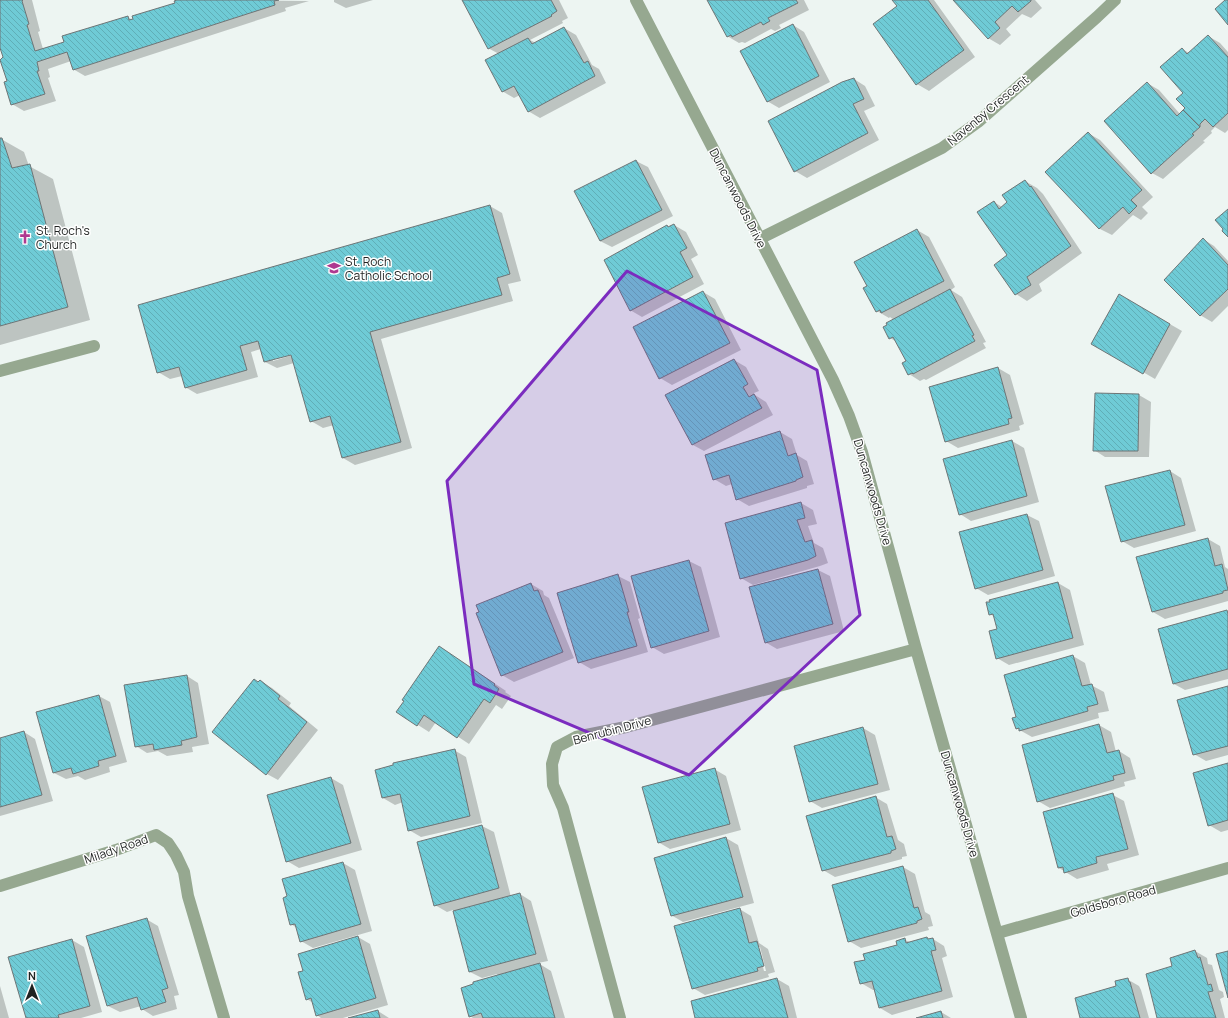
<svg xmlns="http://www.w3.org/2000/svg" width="1228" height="1018" font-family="Manrope,sans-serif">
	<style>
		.shadow { fill: #0003; fill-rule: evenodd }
		.building { fill: url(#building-back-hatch); stroke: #6e7576 }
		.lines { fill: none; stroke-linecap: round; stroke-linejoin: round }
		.minor { stroke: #96a890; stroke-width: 12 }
		.marked { fill: #7b2cbf; fill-opacity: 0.2; stroke: #7b2cbf; stroke-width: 3; stroke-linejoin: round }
		.labels { text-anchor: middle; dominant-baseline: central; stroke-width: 3; stroke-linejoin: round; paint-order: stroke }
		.street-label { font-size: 12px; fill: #1f2221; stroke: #fff }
		.poi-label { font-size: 12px; fill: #1f2221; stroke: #fff; text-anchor: start }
	</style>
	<defs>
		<pattern id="building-back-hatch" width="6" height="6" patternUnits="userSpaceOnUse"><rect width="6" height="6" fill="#6fcbd6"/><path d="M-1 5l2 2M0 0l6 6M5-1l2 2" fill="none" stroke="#60aeb7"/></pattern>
	</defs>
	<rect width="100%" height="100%" fill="#edf5f2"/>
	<path class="shadow" d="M0 0H32L40 31 38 32 43 49 65 42 128 17 134 21 176 4 181 0 309 1 285 8 286 11 85 76 73 69 71 61 48 69 50 77 48 78 56 101 24 111 12 104 4 58 0 43Z
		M334 0H373L346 8 334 2Z
		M463 0H559L568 18 562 21 563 23 530 40 536 43 564 28 576 35 592 65 599 69 606 83 540 118 528 111 520 95 514 98 502 91 499 54 488 48Z
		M709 0H804L809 10 779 25 781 28 775 31 771 29 745 43 742 42 739 43 727 36Z
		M894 0H934L975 57 929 91 917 84 899 7Z
		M954 0H1035L1042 8 1031 18 1022 14 1006 29 1011 35 1000 45 988 38Z
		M793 25 804 32 830 82 779 108 767 101Z
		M1208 36 1220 43 1228 52V130L1225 133 1215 127 1211 131 1212 133 1203 141 1205 142 1163 179 1152 173 1147 83 1159 90 1180 114 1186 109 1182 49 1189 53Z
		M854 79 865 86 875 106 864 111 879 140 807 178 795 171Z
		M1088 133 1100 140 1153 197 1142 207 1148 213 1141 220 1133 215 1112 235 1100 229 1047 172Z
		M0 139H1L24 152 29 166 53 179 90 320 0 345Z
		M636 161 648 167 673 216 612 247 600 241Z
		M1025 181 1037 188 1043 194 1082 253 1039 284 1042 291 1027 301 1016 294 1008 255 994 202 1002 207 1009 203Z
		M490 206 502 213 521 281 508 284 513 301 381 339 412 448 355 465 343 458 334 425 323 428 311 421 294 363 277 368 265 362 261 349 251 352 258 377 197 394 185 387 182 376 170 379 158 372ZM295 352 296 354 273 361V359Z
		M674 225 686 232 698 255 691 259 704 284 642 317 630 310 669 228Z
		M917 230 929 237 955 287 951 290 962 297 986 342 983 343 986 348 926 380 924 379 920 381 909 374 907 361 897 342 890 338 894 320 890 317 889 318 877 311 868 286Z
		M1203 239 1214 246 1228 261V306L1212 322 1200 315Z
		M703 292 715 299 741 350 672 385 660 378Z
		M1119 295 1182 331 1155 379 1093 343Z
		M734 360 746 367 759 391 754 393 755 395 766 402 773 415 704 451 693 445Z
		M998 368 1010 375 1024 424 1019 426 1020 430 958 448 946 441Z
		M1095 394 1139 395 1151 402 1149 457H1105L1094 450Z
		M780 432 792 439 797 455 807 461 814 484 807 486V488L749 506 737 499 732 484 726 486 714 479Z
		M1012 441 1024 448 1039 502 971 521 960 514Z
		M1170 471 1181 478 1196 531 1134 548 1122 541Z
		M801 503 813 510 817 524 808 526 814 543 823 548 828 563 820 566 753 585 741 578Z
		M1027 515 1039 521 1055 576 988 595 976 588 960 533Z
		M1208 539 1220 546 1225 567 1228 569V601L1165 619 1153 612 1138 558Z
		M689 561 701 567 720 637 664 654 652 647Z
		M818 570 830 576 844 631 777 649 765 642Z
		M618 576 630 582 640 618 638 619 648 652 591 669 579 662Z
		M1058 583 1070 590 1084 645 1009 665 997 658 998 630 995 617 990 614Z
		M531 584 543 591 544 595 549 598 574 658 514 682 502 675Z
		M1227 611 1228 612V679L1185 690 1174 684Z
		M440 647 506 691 505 692 511 696 502 709 496 705 469 744 436 722 429 732 418 725Z
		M1073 656 1085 663 1091 685 1104 692 1109 711 1098 713 1099 718 1032 737 1016 728Z
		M187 676 198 683 209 744 192 747 193 752 167 756 158 751 147 753 136 746Z
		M260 681 272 688 291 703 289 706 318 730 278 780 267 774 259 683Z
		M1228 687V755L1206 761 1194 754Z
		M99 696 110 702 127 762 109 767 110 772 85 780 78 776 66 779 54 773Z
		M1099 725 1111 732 1116 752 1119 751 1130 758 1136 779 1124 782 1125 786 1050 808 1038 801Z
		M863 728 875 735 890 790 822 808 810 801Z
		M24 732 35 739 53 801 0 816V739Z
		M454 750 466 757 482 823 421 837 409 830 403 802 395 805 383 798Z
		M1228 764V830L1221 832 1209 825Z
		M714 769 726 776 741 830 670 849 658 842Z
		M331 778 343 785 362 850 299 868 287 861Z
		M1113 795 1124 801 1139 855 1107 864 1109 870 1077 879 1059 868Z
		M875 797 887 804 898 840 904 844 907 856 902 857V859L835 877 823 870Z
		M482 826 494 832 511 897 520 894 531 901 548 961 538 963 551 971 565 1018H473L470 1016 498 976 497 974 482 978 470 972 453 910 447 912 435 905Z
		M726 838 738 845 754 903 683 922 671 915Z
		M343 863 355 870 372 931 313 948 301 941 297 928 291 924 289 897Z
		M903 867 915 874 925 912 930 915 933 926 928 927 929 930 861 948 849 941Z
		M738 908 751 916 759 943 768 949 775 972 768 974 769 977 705 995 693 988ZM758 947H760L766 971H764Z
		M146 919 158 926 179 995 174 996 177 1009 153 1016 142 1009 141 1006 120 1012 108 1006Z
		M358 937 370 944 388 1005 343 1018H321L317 1015 313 1003 307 999 304 972Z
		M927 938 930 940 933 939 944 946 947 956 942 958 953 997 892 1015 880 1008 875 990H873L861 983 866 960 898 945 905 940 910 942Z
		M72 940 84 947 102 1012 81 1018H27Z
		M1195 951 1207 958 1208 964 1212 965 1219 990 1223 992 1224 997 1220 999 1225 1018H1159L1174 966Z
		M777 979 789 986 797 1018H696Z
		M1127 979 1139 986 1141 990 1149 1018H1081Z
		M0 986 9 1018H0Z
		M378 1011 389 1018H352Z
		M941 1012 951 1018H920Z"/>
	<path class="building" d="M0 0H23L22 1 29 24 27 25 35 51 64 42 62 36 128 16 129 20 133 19 132 16 175 3 174 1 177 0H279L274 1 275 5 73 70 67 52 37 62 39 71H37L45 94 11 105 4 82 7 81 0 60 3 57 0 48Z
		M462 0H551L557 11 551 15 552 16 488 49Z
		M707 0H796L798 3 768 18 770 21 763 25 761 22 732 37 731 35 727 37Z
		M892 0H928L964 50 916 85 873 24 897 6Z
		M953 0H1031V1L1018 12 1012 6 995 22 1000 28 988 39Z
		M1225 0H1228V25L1215 9Z
		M793 24 819 76 767 102 740 51Z
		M564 27 584 63 588 61 595 76 528 112 514 86 502 92 485 60 528 38 532 44Z
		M1208 35 1228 57V113L1213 127 1205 119 1200 124V127L1183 110 1185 108 1176 99 1183 93 1160 67 1182 48 1187 54Z
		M854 78 864 99 853 104 868 133 794 172 768 121 842 82Z
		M1147 82 1177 116 1183 110 1200 127 1192 134 1194 135 1151 174 1104 121Z
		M1088 132 1142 190 1131 200 1137 206 1129 214 1123 207 1099 229 1045 172Z
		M0 138H2L12 168 30 164 68 307 0 326Z
		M636 160 662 210 600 241 574 191Z
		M1025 180 1030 187 1031 186 1071 246 1027 277 1031 285 1015 295 994 265 1007 255 977 212 994 201 999 209 1007 202 1002 195Z
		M490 205 510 274 497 278 502 295 370 332 401 442 342 458 330 416 310 422 291 355 264 362 258 341 240 346 247 370 185 388 179 367 157 373 138 305Z
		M1228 209V237L1222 231 1223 229 1215 220Z
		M674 224 687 248 680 252 693 277 630 311 604 260 667 225 668 227Z
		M917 229 944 281 881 313 880 310 876 312 863 288 867 286 854 262Z
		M1203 238 1228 265V289L1200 316 1164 280Z
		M950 289 974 335 972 336 975 341 913 374 912 373 908 375 902 363 906 361 893 337 889 339 883 327 887 325 886 323Z
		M703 291 730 343 659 379 633 327Z
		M1119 294 1170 324 1143 374 1091 344Z
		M734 359 748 384 743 387 749 397 754 394 762 408 692 445 665 395Z
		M998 367 1012 418 1008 419 1009 424 945 442 929 387Z
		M1095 393 1139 394 1138 451H1093Z
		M780 431 788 456 796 453 803 477 796 480V481L736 500 729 475 713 480 705 455Z
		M1012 440 1027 496 959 515 943 459Z
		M1170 470 1185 525 1121 542 1105 486Z
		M801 502 805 518 797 520 805 542 812 540 816 556 808 560 740 579 725 523Z
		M1027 514 1043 570 975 589 959 532Z
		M1208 538 1215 566 1222 564 1228 590 1223 591V593L1152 612 1136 557Z
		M689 560 709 631 651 648 631 576Z
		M818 569 833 624 765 643 749 587Z
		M618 574 629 612H627L637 646 578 663 557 593Z
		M1058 582 1073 638 996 659 989 631 997 629 993 614 989 615 986 602H990L989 600Z
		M531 583 534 591 538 590 563 652 501 676 476 613 479 612 476 605Z
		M1227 610 1228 614V669L1173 684 1158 629Z
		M439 646 495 684 494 685 499 689 490 703 484 699 457 738 424 715 417 726 396 712 404 701 402 700Z
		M1073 655 1082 686 1092 684 1098 704 1087 707 1088 711 1019 731V728L1016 729 1012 718 1016 717 1004 675Z
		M187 675 197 737 181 741 182 745 154 750 153 744 135 747 124 685Z
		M254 679 258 682 260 680 280 696 278 699 307 722 266 775 212 732Z
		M1228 686V746L1193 755 1177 700Z
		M99 695 116 756 98 761 99 766 73 774 71 768 53 773 36 712Z
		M1099 724 1107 753 1119 750 1125 773 1113 776 1114 780 1037 802 1022 745Z
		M863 727 878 784 809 802 794 746Z
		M24 731 42 795 0 807V738Z
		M455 749 470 816 408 831 400 794 382 798 375 770 393 765V763Z
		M1228 763V820L1208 826 1193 773Z
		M715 768 730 824 658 843 642 787Z
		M331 777 351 843 286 862 267 795Z
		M1113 793 1128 849 1096 857 1097 863 1064 873 1063 867 1058 868 1043 812Z
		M876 796 887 837 892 836 896 849 891 851V853L822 871 806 816Z
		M482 825 499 888 434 906 417 842Z
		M726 837 743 897 671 916 654 858Z
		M343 862 361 924 300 942 295 924 290 925 283 898 287 896 282 879Z
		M903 866 914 908 918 907 922 919 917 921V923L848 942 832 885Z
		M520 893 536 954 469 972 453 911Z
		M740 908 749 943 757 941 764 966 757 968 758 971 692 989 674 926Z
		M147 918 168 988 162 990 166 1002 141 1010 137 997 107 1006 86 936Z
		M358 936 376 998 316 1016 311 998 306 1000 298 972 303 971 298 954Z
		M927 937 928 939 933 938 936 950 931 951 942 991 879 1008 872 981 860 984 854 962 865 960 863 954 897 945 896 941 905 938 906 943Z
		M72 939 90 1006 58 1015 59 1018H26L8 957Z
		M1195 950 1198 958 1200 957 1208 985 1211 984 1213 991 1208 992 1216 1018H1157L1146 974 1172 966 1170 958Z
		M1228 951V998L1216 954Z
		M540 963 555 1018H483L481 1013 469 1017 461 988 473 984V982Z
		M777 978 788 1018H695L691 1001Z
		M1128 978 1129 982H1130L1140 1018H1080L1075 998 1116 986 1115 981Z
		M378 1010 380 1018H348Z
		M941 1011 943 1018H916Z"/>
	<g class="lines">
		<path class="minor" d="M636 0 833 380 849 416 862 452 916 649 1021 1018
			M759 239 942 148 978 122 1097 17 1115 0
			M0 371 94 346
			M0 886 116 850 156 835 168 843 176 855 184 872 188 896 224 1018
			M998 933 1228 868
			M620 1018 563 808 553 785 552 764 557 747 576 737 626 727 916 649"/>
	</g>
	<path class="marked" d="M627 271 817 370 860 615 689 775 474 684 447 481Z"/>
	<defs>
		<g id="church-bare" transform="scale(1.08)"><path d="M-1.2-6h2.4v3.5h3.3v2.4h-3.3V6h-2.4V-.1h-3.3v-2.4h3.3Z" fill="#af3990" stroke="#fff" stroke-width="2.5" paint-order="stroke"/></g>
		<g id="school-bare" transform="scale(1.08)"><path d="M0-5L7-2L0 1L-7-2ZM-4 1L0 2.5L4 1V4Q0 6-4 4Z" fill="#af3990" stroke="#fff" stroke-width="2.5" paint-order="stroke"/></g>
	</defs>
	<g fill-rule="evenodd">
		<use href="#church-bare" x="25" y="237"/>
		<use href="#school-bare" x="334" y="268"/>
	</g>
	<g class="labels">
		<g class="street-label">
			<text transform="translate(988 110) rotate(-40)">Navenby Crescent</text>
			<text transform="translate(738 198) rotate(63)">Duncanwoods Drive</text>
			<text transform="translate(873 492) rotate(74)">Duncanwoods Drive</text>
			<text transform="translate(612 730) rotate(-15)">Benrubin Drive</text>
			<text transform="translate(960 804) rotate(74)">Duncanwoods Drive</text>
			<text transform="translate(116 849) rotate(-19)">Milady Road</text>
			<text transform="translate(1113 901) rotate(-16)">Goldsboro Road</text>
		</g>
		<g class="poi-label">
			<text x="36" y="230">St. Roch's<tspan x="36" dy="14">Church</tspan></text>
			<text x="345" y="261">St. Roch<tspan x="345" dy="14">Catholic School</tspan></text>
		</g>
	</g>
	<g transform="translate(32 986)" stroke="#ffffff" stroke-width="3" paint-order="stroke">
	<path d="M0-3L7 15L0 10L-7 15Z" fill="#1f2221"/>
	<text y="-6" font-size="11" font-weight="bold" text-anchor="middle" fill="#1f2221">N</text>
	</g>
</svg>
